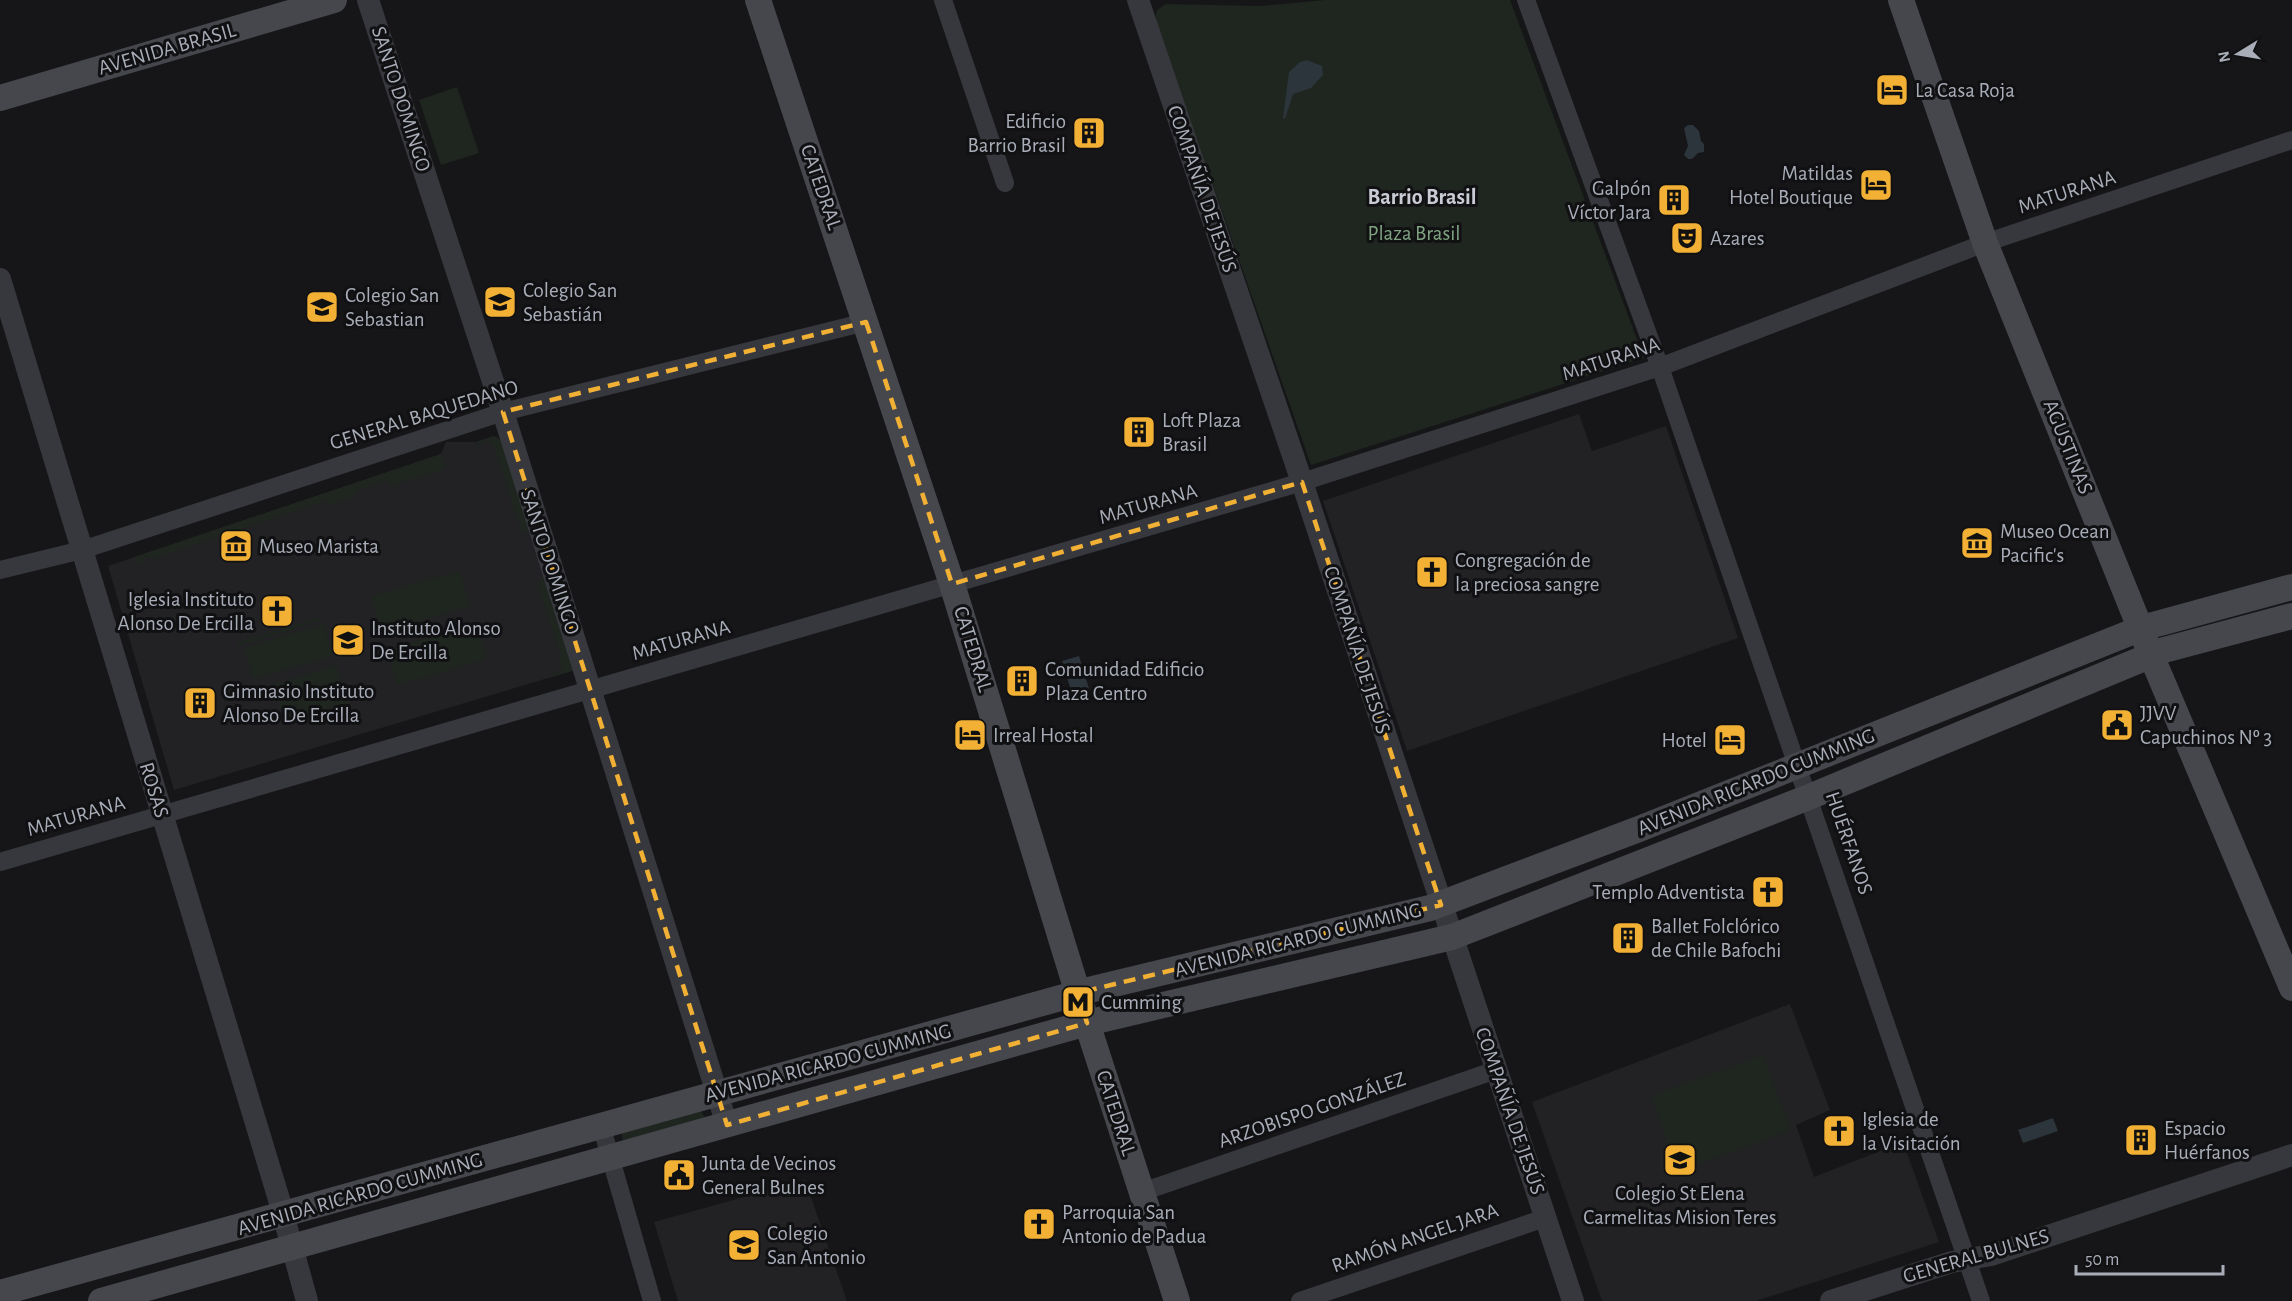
<svg xmlns="http://www.w3.org/2000/svg" width="2292" height="1301" font-family="'Alegreya Sans',sans-serif">
	<style>
		.built { fill: #222225 }
		.green { fill: #1e261f }
		.water { fill: #2c353c }
		.lines { fill: none; stroke-linecap: round; stroke-linejoin: round }
		.minor { stroke: #37383d; stroke-width: 18 }
		.tertiary { stroke: #37383d; stroke-width: 22 }
		.secondary { stroke: #45474d; stroke-width: 26 }
		.marked { fill: none; stroke: #f2b134; stroke-width: 4.5; stroke-dasharray: 12 8; stroke-linejoin: round }
		.labels { text-anchor: middle; dominant-baseline: central; stroke-width: 6; stroke-linejoin: round; paint-order: stroke }
		.street-label { font-size: 21px; fill: #a8adb8; stroke: #111113 }
		.poi-label { font-size: 21px; fill: #a8adb8; stroke: #111113; text-anchor: start }
		.park-label { font-size: 21px; fill: #7fa381; stroke: #111113 }
		.neighbourhood-label { font-size: 22px; font-weight: bold; fill: #c9ccd4; stroke: #111113 }
	</style>
	<rect width="100%" height="100%" fill="#161618"/>
	<path class="built" d="M1579 414 1592 451 1666 426 1738 638 1407 751 1323 501Z
		M494 436 504 442 575 670 174 790 108 566 441 454 446 442H476Z
		M1790 1004 1830 1110 1796 1125 1814 1177 1903 1142 1939 1242 1756 1301H1602L1532 1102Z
		M805 1180 847 1301H678L654 1222Z"/>
	<path class="green" d="M1325 0H1510L1644 358 1311 465 1155 20 1157 10 1166 4 1261 6Z
		M457 87 479 153 441 165 419 100Z
		M494 436 504 442 532 530 522 533 493 444 488 441 481 445 476 442Z
		M441 454 446 468 390 486 387 480 354 491 356 497 328 505 327 500 152 559 146 556 144 562 137 564 134 557Z
		M460 571 470 606 382 632 371 596Z
		M547 578 575 670 549 678V676L563 671 559 659 561 657 537 582Z
		M321 617 322 620 239 646 237 643Z
		M324 624 333 656 253 679 244 648Z
		M477 624 487 659 397 685 387 650Z
		M336 665 348 703 285 721 273 685Z
		M1763 1055 1791 1130 1678 1172 1651 1096Z
		M699 1109 706 1118 626 1145 622 1138V1131Z"/>
	<path class="water" d="M1307 60 1322 66 1323 75 1311 88 1293 94 1285 119 1283 118 1289 72 1300 62Z
		M1688 125H1693L1699 131 1701 141 1704 144V152L1698 153 1692 159H1688L1684 155 1688 146 1684 128Z
		M1079 656 1090 692 1073 697 1062 661Z
		M2053 1118 2058 1131 2023 1143 2018 1130Z"/>
	<g class="lines">
		<path class="minor" d="M943 0 1005 183
			M1526 0 1660 367 1981 1301
			M0 570 82 550 503 412 866 322
			M0 862 1302 482 1660 367 1985 243 2292 140
			M601 1125 652 1301
			M1142 1192 1496 1070
			M1300 1301 1545 1218"/>
		<path class="tertiary" d="M368 0 503 412 727 1125
			M1138 0 1302 482 1573 1301
			M0 279 278 1196 307 1301
			M1831 1301 1952 1262 1991 1255 2292 1155"/>
		<path class="secondary" d="M758 0 952 584 1087 1023 1177 1301
			M1901 0 1985 243 2151 655 2292 988
			M0 98 334 0
			M0 1293 1089 990 1430 908 1639 829 2142 628 2292 587
			M101 1301 1087 1023 1452 937 1809 797 2164 650 2292 616"/>
	</g>
	<path class="marked" d="M866 322 952 584 1302 482 1441 905 1078 993 1087 1023 727 1125 503 412Z"/>
	<defs>
		<g id="hotel-square" transform="scale(1.725)"><rect x="-9" y="-9" width="18" height="18" rx="4" fill="#f2b134" stroke="#111113"/><path d="M-6-4.5h1.5V1H6V5H4.5V3h-9V5H-6ZM-4 0a1.8 1.8 0 1 1 3.6 0ZM.5 0V-2.5h3Q6-2.5 6 0Z" fill="#111"/></g>
		<g id="building-square" transform="scale(1.725)"><rect x="-9" y="-9" width="18" height="18" rx="4" fill="#f2b134" stroke="#111113"/><path d="M-4-6H4V6H1V3H-1V6H-4ZM-2.5-4.3h1.7v1.8h-1.7ZM.8-4.3h1.7v1.8H.8ZM-2.5-1h1.7V.8h-1.7ZM.8-1h1.7V.8H.8Z" fill="#111"/></g>
		<g id="theatre-square" transform="scale(1.725)"><rect x="-9" y="-9" width="18" height="18" rx="4" fill="#f2b134" stroke="#111113"/><path d="M-5-5.5Q0-4 5-5.5V0Q5 5 0 6Q-5 5-5 0ZM-3.3-2.5H-1v1.5H-3.3ZM1-2.5H3.3v1.5H1ZM-2.8 1Q0 5.5 2.8 1Z" fill="#111"/></g>
		<g id="school-square" transform="scale(1.725)"><rect x="-9" y="-9" width="18" height="18" rx="4" fill="#f2b134" stroke="#111113"/><path d="M0-5L7-2L0 1L-7-2ZM-4 1L0 2.5L4 1V4Q0 6-4 4Z" fill="#111"/></g>
		<g id="museum-square" transform="scale(1.725)"><rect x="-9" y="-9" width="18" height="18" rx="4" fill="#f2b134" stroke="#111113"/><path d="M0-6L6-3V-2H-6V-3ZM-5-1h2V3h-2ZM-1-1h2V3h-2ZM3-1h2V3H3ZM-6 4H6V6H-6Z" fill="#111"/></g>
		<g id="church-square" transform="scale(1.725)"><rect x="-9" y="-9" width="18" height="18" rx="4" fill="#f2b134" stroke="#111113"/><path d="M-1.2-6h2.4v3.5h3.3v2.4h-3.3V6h-2.4V-.1h-3.3v-2.4h3.3Z" fill="#111"/></g>
		<g id="civic-square" transform="scale(1.725)"><rect x="-9" y="-9" width="18" height="18" rx="4" fill="#f2b134" stroke="#111113"/><path d="M-.6-6.5H3V-4.5H.6V-3L4-1V1h2V6H-6V1h2V-1L-.6-3ZM-1.2 2.5V6h2.4V2.5Z" fill="#111"/></g>
		<g id="metro-square" transform="scale(1.725)"><rect x="-9" y="-9" width="18" height="18" rx="4" fill="#f2b134" stroke="#111113"/><path d="M-5.5 5V-5H-3L0 0L3-5H5.5V5H3V-.5L0 4L-3-.5V5Z" fill="#111"/></g>
	</defs>
	<g fill-rule="evenodd">
		<use href="#hotel-square" x="1892" y="90"/>
		<use href="#building-square" x="1089" y="133"/>
		<use href="#hotel-square" x="1876" y="185"/>
		<use href="#building-square" x="1674" y="200"/>
		<use href="#theatre-square" x="1687" y="238"/>
		<use href="#school-square" x="500" y="302"/>
		<use href="#school-square" x="322" y="307"/>
		<use href="#building-square" x="1139" y="432"/>
		<use href="#museum-square" x="1977" y="543"/>
		<use href="#museum-square" x="236" y="546"/>
		<use href="#church-square" x="1432" y="572"/>
		<use href="#church-square" x="277" y="611"/>
		<use href="#school-square" x="348" y="640"/>
		<use href="#building-square" x="1022" y="681"/>
		<use href="#building-square" x="200" y="703"/>
		<use href="#civic-square" x="2117" y="725"/>
		<use href="#hotel-square" x="970" y="735"/>
		<use href="#hotel-square" x="1730" y="740"/>
		<use href="#church-square" x="1768" y="892"/>
		<use href="#building-square" x="1628" y="938"/>
		<use href="#metro-square" x="1078" y="1002"/>
		<use href="#church-square" x="1839" y="1131"/>
		<use href="#building-square" x="2141" y="1140"/>
		<use href="#school-square" x="1680" y="1160"/>
		<use href="#civic-square" x="679" y="1175"/>
		<use href="#church-square" x="1039" y="1224"/>
		<use href="#school-square" x="744" y="1245"/>
	</g>
	<g class="labels">
		<g class="street-label">
			<text transform="translate(167 49) rotate(-16)">AVENIDA BRASIL</text>
			<text transform="translate(401 99) rotate(72)">SANTO DOMINGO</text>
			<text transform="translate(821 187) rotate(71)">CATEDRAL</text>
			<text transform="translate(1202 189) rotate(71)">COMPAÑÍA DE JESÚS</text>
			<text transform="translate(2067 192) rotate(-18)">MATURANA</text>
			<text transform="translate(1611 359) rotate(-18)">MATURANA</text>
			<text transform="translate(424 415) rotate(-17)">GENERAL BAQUEDANO</text>
			<text transform="translate(2068 447) rotate(68)">AGUSTINAS</text>
			<text transform="translate(1148 504) rotate(-16)">MATURANA</text>
			<text transform="translate(550 562) rotate(72)">SANTO DOMINGO</text>
			<text transform="translate(681 640) rotate(-16)">MATURANA</text>
			<text transform="translate(973 649) rotate(73)">CATEDRAL</text>
			<text transform="translate(1357 650) rotate(72)">COMPAÑÍA DE JESÚS</text>
			<text transform="translate(1756 782) rotate(-22)">AVENIDA RICARDO CUMMING</text>
			<text transform="translate(154 790) rotate(73)">ROSAS</text>
			<text transform="translate(76 816) rotate(-16)">MATURANA</text>
			<text transform="translate(1849 843) rotate(71)">HUÉRFANOS</text>
			<text transform="translate(1298 940) rotate(-14)">AVENIDA RICARDO CUMMING</text>
			<text transform="translate(828 1063) rotate(-15)">AVENIDA RICARDO CUMMING</text>
			<text transform="translate(1312 1110) rotate(-19)">ARZOBISPO GONZÁLEZ</text>
			<text transform="translate(1510 1111) rotate(71)">COMPAÑÍA DE JESÚS</text>
			<text transform="translate(1116 1113) rotate(72)">CATEDRAL</text>
			<text transform="translate(360 1194) rotate(-16)">AVENIDA RICARDO CUMMING</text>
			<text transform="translate(1415 1238) rotate(-19)">RAMÓN ANGEL JARA</text>
			<text transform="translate(1976 1256) rotate(-16)">GENERAL BULNES</text>
		</g>
		<g class="poi-label">
			<text x="1915" y="90">La Casa Roja</text>
			<text x="1066" y="121" text-anchor="end">Edificio<tspan x="1066" dy="24">Barrio Brasil</tspan></text>
			<text x="1853" y="173" text-anchor="end">Matildas<tspan x="1853" dy="24">Hotel Boutique</tspan></text>
			<text x="1651" y="188" text-anchor="end">Galpón<tspan x="1651" dy="24">Víctor Jara</tspan></text>
			<text x="1710" y="238">Azares</text>
			<text x="523" y="290">Colegio San<tspan x="523" dy="24">Sebastián</tspan></text>
			<text x="345" y="295">Colegio San<tspan x="345" dy="24">Sebastian</tspan></text>
			<text x="1162" y="420">Loft Plaza<tspan x="1162" dy="24">Brasil</tspan></text>
			<text x="2000" y="531">Museo Ocean<tspan x="2000" dy="24">Pacific's</tspan></text>
			<text x="259" y="546">Museo Marista</text>
			<text x="1455" y="560">Congregación de<tspan x="1455" dy="24">la preciosa sangre</tspan></text>
			<text x="254" y="599" text-anchor="end">Iglesia Instituto<tspan x="254" dy="24">Alonso De Ercilla</tspan></text>
			<text x="371" y="628">Instituto Alonso<tspan x="371" dy="24">De Ercilla</tspan></text>
			<text x="1045" y="669">Comunidad Edificio<tspan x="1045" dy="24">Plaza Centro</tspan></text>
			<text x="223" y="691">Gimnasio Instituto<tspan x="223" dy="24">Alonso De Ercilla</tspan></text>
			<text x="2140" y="713">JJVV<tspan x="2140" dy="24">Capuchinos Nº 3</tspan></text>
			<text x="993" y="735">Irreal Hostal</text>
			<text x="1707" y="740" text-anchor="end">Hotel</text>
			<text x="1745" y="892" text-anchor="end">Templo Adventista</text>
			<text x="1651" y="926">Ballet Folclórico<tspan x="1651" dy="24">de Chile Bafochi</tspan></text>
			<text x="1101" y="1002">Cumming</text>
			<text x="1862" y="1119">Iglesia de<tspan x="1862" dy="24">la Visitación</tspan></text>
			<text x="2164" y="1128">Espacio<tspan x="2164" dy="24">Huérfanos</tspan></text>
			<text x="702" y="1163">Junta de Vecinos<tspan x="702" dy="24">General Bulnes</tspan></text>
			<text x="1680" y="1193" text-anchor="middle">Colegio St Elena<tspan x="1680" dy="24">Carmelitas Mision Teres</tspan></text>
			<text x="1062" y="1212">Parroquia San<tspan x="1062" dy="24">Antonio de Padua</tspan></text>
			<text x="767" y="1233">Colegio<tspan x="767" dy="24">San Antonio</tspan></text>
		</g>
		<g class="park-label">
			<text x="1414" y="233">Plaza Brasil</text>
		</g>
		<g class="neighbourhood-label">
			<text x="1422" y="197">Barrio Brasil</text>
		</g>
	</g>
	<g transform="translate(2238 54) rotate(259)" stroke="#111113" stroke-width="4.5" paint-order="stroke">
	<path d="M0-4.5L10 22L0 15L-10 22Z" fill="#a8adb8"/>
	<text y="-9" font-size="16" font-weight="bold" text-anchor="middle" fill="#a8adb8">N</text>
	</g>
	<path d="M2076 1265v9h147v-9" fill="none" stroke="#a8adb8" stroke-width="3"/>
	<text x="2085" y="1265" font-size="18" fill="#a8adb8" stroke="#111113" stroke-width="4.5" paint-order="stroke">50 m</text>
</svg>
